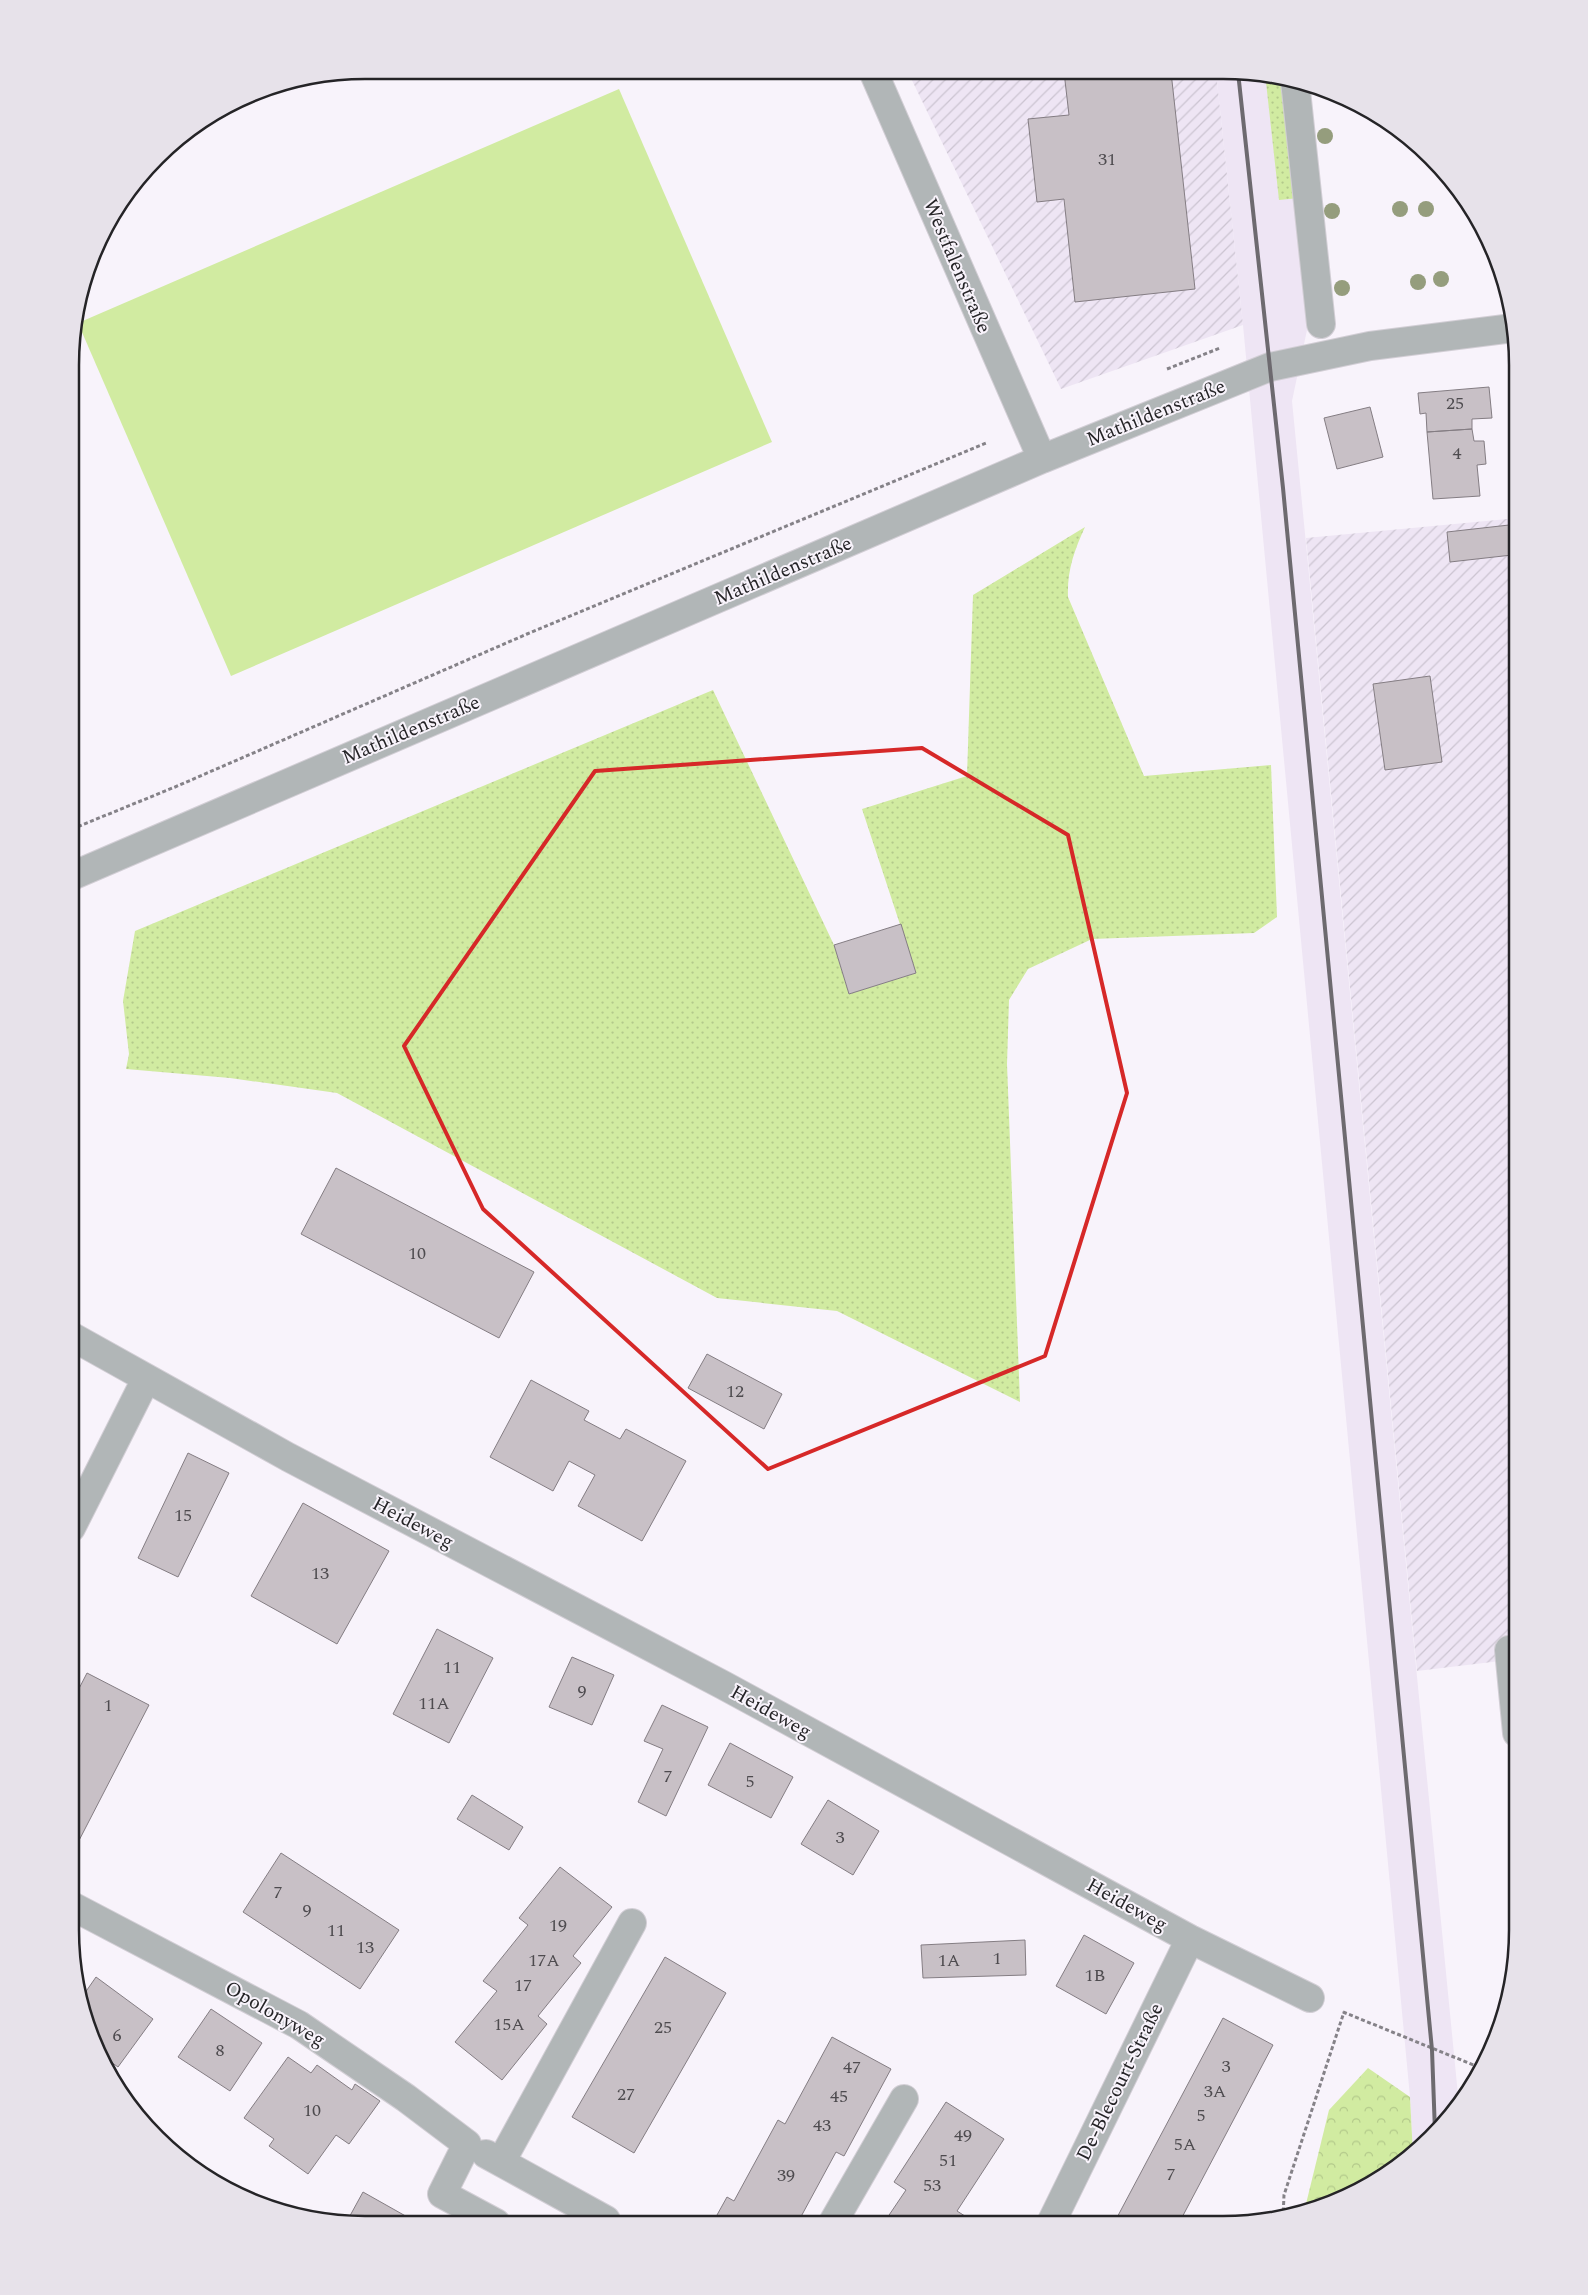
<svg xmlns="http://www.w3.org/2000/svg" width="1588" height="2295" font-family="Spectral,serif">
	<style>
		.built { fill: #eee5f4 }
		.industrial { fill: url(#industrial-furrows) }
		.grass { fill: url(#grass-dots) }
		.forest { fill: url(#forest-crowns) }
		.pitch { fill: #d1eba1 }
		.building { fill: #c8c0c6; stroke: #847d83 }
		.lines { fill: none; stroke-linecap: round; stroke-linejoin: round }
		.minor-casing { stroke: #d2ced5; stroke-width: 30 }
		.path { stroke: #858288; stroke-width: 3; stroke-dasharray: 4 2.5; stroke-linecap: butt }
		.minor { stroke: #b1b6b7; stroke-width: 28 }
		.rail { stroke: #6d6a6f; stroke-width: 4 }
		.tree { fill: #959d7d }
		.marked { fill: none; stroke: #d62828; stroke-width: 4; stroke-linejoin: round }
		.labels { text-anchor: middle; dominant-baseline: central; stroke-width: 4; stroke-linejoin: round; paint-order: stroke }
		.number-label { font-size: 18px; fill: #4e4b4f }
		.street-label { font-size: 20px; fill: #252427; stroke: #f8f3fb }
		.rim { fill: none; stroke: #252427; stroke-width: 2.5 }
	</style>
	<defs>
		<pattern id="industrial-furrows" width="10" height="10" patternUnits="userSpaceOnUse" patternTransform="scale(1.25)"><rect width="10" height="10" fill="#eee5f4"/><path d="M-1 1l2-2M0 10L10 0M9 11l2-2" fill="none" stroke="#ccc4d1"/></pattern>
		<pattern id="grass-dots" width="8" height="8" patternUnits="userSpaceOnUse" patternTransform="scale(1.25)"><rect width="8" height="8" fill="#d1eba1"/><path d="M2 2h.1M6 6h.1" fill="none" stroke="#b3c98b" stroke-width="1.8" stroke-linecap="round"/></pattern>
		<pattern id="forest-crowns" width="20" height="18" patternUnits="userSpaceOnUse" patternTransform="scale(1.25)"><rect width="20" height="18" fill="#d1eba1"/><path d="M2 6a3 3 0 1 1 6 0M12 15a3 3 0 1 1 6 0" fill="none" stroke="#b3c98b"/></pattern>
	</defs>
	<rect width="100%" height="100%" fill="#f8f3fb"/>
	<path class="built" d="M1216 72 1262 73 1285 79 1311 311 1292 401 1458 2095V2105L1413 2155 1410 2097 1243 325Z"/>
	<path class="industrial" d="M908 72H1216L1243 325 1061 389Z
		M1518 518 1517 1659 1417 1671 1306 538Z"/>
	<path class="grass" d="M1265 73 1285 79 1299 198 1279 200Z
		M1085 527C1074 551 1067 571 1068 597L1144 776 1271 765 1277 917 1254 933 1092 939 1028 969 1009 1000 1007 1064 1020 1402 837 1311 717 1298 337 1093 230 1078 126 1069 129 1054 123 1001 135 931 713 690 834 945 849 994 916 973 862 809 967 776 973 595Z"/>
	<path class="forest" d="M1368 2068 1410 2097 1413 2155 1353 2195 1304 2212 1329 2110Z"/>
	<path class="pitch" d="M619 89 772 442 231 676 78 323Z"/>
	<path class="building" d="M1064 72H1171L1195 289 1075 302 1064 199 1037 202 1028 119 1069 115Z
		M1489 387 1492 418 1472 419V429L1427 432 1426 413 1420 414 1418 393Z
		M1370 407 1383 457 1337 469 1324 418Z
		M1472 429 1474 441H1484L1486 464 1477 465 1480 496 1433 499 1427 432Z
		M1518 524V580H1515L1512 555 1450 562 1447 532Z
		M1430 676 1442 762 1385 770 1373 684Z
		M901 924 916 973 849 994 834 945Z
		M336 1168 534 1272 499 1338 301 1234Z
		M707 1354 782 1394 764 1429 688 1388Z
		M531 1380 589 1411 584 1420 620 1439 626 1429 686 1461 642 1541 578 1506 595 1475 569 1461 553 1491 490 1457Z
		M188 1453 229 1473 178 1577 138 1558Z
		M303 1503 389 1551 337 1644 251 1596Z
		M437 1629 493 1658 449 1743 393 1714Z
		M572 1657 614 1675 592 1725 549 1707Z
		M87 1673 149 1705 72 1854 70 1853V1706Z
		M662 1705 708 1727 666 1816 638 1802 663 1749 644 1741Z
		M730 1743 793 1777 771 1818 708 1785Z
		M472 1795 523 1827 509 1850 457 1819Z
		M828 1800 879 1831 853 1875 801 1844Z
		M281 1853 399 1930 360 1989 243 1912Z
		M560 1867 612 1907 573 1956 581 1963 538 2016 547 2024 502 2080 455 2042 497 1991 483 1981 528 1925 519 1918Z
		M1084 1935 1134 1963 1106 2014 1056 1986Z
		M1025 1940 1026 1975 923 1978 921 1945Z
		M665 1957 726 1993 634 2153 572 2117Z
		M96 1977 153 2019 118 2067 97 2052 80 2000Z
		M211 2009 262 2043 230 2091 178 2057Z
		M1223 2018 1273 2045 1178 2225H1113Z
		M832 2037 891 2069 844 2156 836 2152 797 2224H712L727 2197 734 2201 778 2120 785 2124Z
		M288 2057 311 2073 317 2065 352 2090 355 2084 380 2101 349 2144 336 2135 308 2174 269 2146 274 2139 244 2118Z
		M946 2102 1004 2139 957 2211 968 2218 964 2224H883L906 2190 894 2182Z
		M363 2192 418 2223H346Z"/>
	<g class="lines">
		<g class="minor-casing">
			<path id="minor" d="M873 71 1042 459
				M1295 81 1321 324
				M72 876 1042 459 1270 367 1370 346 1513 328
				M71 1336 288 1457 723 1685 1190 1939 1310 1998
				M71 1528 146 1379
				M1509 1650 1517 1733
				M70 1905 299 2025 406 2098 467 2144 442 2194 496 2223
				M486 2154 606 2220 604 2223
				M501 2162 632 1923
				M832 2224 904 2099
				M1050 2225 1190 1939"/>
		</g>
		<path class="path" d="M1167 369 1220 348
			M72 829 175 787 527 634 986 443
			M1343 2012 1481 2068
			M1283 2218 1284 2195 1344 2012"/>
		<use href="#minor" class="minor"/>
		<path class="rail" d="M1238 72 1283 488 1432 2050 1435 2132"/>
	</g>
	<g class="tree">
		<circle cx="1325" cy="136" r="8"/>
		<circle cx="1400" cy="209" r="8"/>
		<circle cx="1426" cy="209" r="8"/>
		<circle cx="1332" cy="211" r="8"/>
		<circle cx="1441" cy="279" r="8"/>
		<circle cx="1418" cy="282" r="8"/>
		<circle cx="1342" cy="288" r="8"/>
	</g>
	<path class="marked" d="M922 748 1068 835 1127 1093 1045 1356 768 1469 483 1209 404 1046 595 771Z"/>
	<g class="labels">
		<g class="number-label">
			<text x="1107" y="159">31</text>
			<text x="1455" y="403">25</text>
			<text x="1457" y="453">4</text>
			<text x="417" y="1253">10</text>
			<text x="735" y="1391">12</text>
			<text x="183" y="1515">15</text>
			<text x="320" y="1573">13</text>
			<text x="452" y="1667">11</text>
			<text x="582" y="1691">9</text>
			<text x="434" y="1703">11A</text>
			<text x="108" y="1705">1</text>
			<text x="668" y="1776">7</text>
			<text x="750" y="1781">5</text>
			<text x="840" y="1837">3</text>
			<text x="278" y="1892">7</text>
			<text x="307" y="1910">9</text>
			<text x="558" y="1925">19</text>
			<text x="336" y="1930">11</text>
			<text x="365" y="1947">13</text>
			<text x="997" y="1958">1</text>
			<text x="544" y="1960">17A</text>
			<text x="949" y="1960">1A</text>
			<text x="1095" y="1975">1B</text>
			<text x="523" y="1985">17</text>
			<text x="509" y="2024">15A</text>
			<text x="663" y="2027">25</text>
			<text x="117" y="2035">6</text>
			<text x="220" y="2050">8</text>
			<text x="1226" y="2066">3</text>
			<text x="852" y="2067">47</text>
			<text x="1215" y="2091">3A</text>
			<text x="626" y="2094">27</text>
			<text x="839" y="2096">45</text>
			<text x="312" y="2110">10</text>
			<text x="1201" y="2115">5</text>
			<text x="822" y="2125">43</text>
			<text x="963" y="2135">49</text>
			<text x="1185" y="2144">5A</text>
			<text x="948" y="2160">51</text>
			<text x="1171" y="2174">7</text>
			<text x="786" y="2175">39</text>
			<text x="932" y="2185">53</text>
		</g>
		<g class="street-label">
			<text transform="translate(957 266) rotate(67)">Westfalenstraße</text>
			<text transform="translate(1156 413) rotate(-22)">Mathildenstraße</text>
			<text transform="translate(783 571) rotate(-23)">Mathildenstraße</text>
			<text transform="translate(411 730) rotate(-23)">Mathildenstraße</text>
			<text transform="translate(413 1523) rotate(28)">Heideweg</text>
			<text transform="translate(771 1712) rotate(29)">Heideweg</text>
			<text transform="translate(1127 1905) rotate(29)">Heideweg</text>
			<text transform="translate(275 2014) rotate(30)">Opolonyweg</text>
			<text transform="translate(1120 2082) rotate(-64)">De-Blecourt-Straße</text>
		</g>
	</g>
	<path d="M0 0H1588V2295H0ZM365 79H1223A286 286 0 0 1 1509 365V1930A286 286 0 0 1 1223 2216H365A286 286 0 0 1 79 1930V365A286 286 0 0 1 365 79Z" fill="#e7e2ea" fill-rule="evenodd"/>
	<path class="rim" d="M365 79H1223A286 286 0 0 1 1509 365V1930A286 286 0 0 1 1223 2216H365A286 286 0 0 1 79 1930V365A286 286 0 0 1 365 79Z"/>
</svg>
